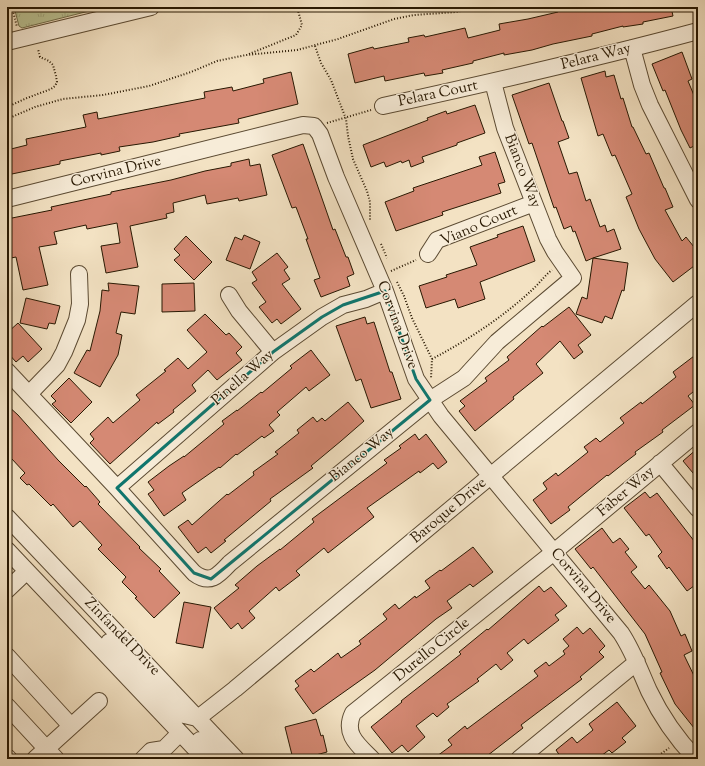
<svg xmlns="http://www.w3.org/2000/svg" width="705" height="766" font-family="'Sorts Mill Goudy',serif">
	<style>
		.grass { fill: url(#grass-tufts); stroke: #726e4b }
		.building { fill: #d58974; stroke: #281802 }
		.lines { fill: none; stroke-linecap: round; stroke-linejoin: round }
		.minor-casing { stroke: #5b4a32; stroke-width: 18 }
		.path { stroke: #281802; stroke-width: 2; stroke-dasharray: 1 2; stroke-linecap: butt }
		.minor { stroke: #f7ecd8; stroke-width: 16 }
		.marked { fill: none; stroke: #0f766e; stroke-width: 3; stroke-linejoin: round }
		.labels { text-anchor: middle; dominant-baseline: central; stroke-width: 3; stroke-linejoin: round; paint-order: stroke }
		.street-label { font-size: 15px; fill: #281802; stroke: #f7ecd8 }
	</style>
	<defs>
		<pattern id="grass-tufts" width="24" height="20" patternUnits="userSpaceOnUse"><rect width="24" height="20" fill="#bbc394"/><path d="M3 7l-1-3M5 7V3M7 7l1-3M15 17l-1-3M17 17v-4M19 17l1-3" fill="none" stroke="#a1a77e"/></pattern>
	</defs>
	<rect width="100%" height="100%" fill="#f3e2c3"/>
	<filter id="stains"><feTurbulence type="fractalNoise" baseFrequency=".005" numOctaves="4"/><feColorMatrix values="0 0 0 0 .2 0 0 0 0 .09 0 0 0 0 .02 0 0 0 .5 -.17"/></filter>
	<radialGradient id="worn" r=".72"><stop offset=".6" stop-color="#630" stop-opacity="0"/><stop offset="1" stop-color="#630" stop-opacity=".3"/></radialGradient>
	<path class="grass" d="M14 7H105L22 28 19 26Z"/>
	<path class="building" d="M571 7H671L673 16 643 22V24L623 27V26L592 34V36L553 44 532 50 504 55V53L473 61V63L442 70 443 73 425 76 424 73 385 81 384 76 355 83 348 54 373 47 374 49 409 42 408 38 424 35 425 37 465 28 468 38 500 30 499 24 528 19 558 12V10Z
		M682 52 692 79 688 81 698 105V144L690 148 681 130 665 90 663 91 652 64Z
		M605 71 606 77 614 75 621 99 623 98 632 127H633L646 154 649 153 664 188H665L673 207 665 210 682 241 686 237 698 252V263L673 282 655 259 639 229 626 197 632 194 615 155 612 156 603 134 598 136 581 78Z
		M291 72 298 104 238 119 239 123 179 134 180 136 153 142 119 147 120 151 101 155V153L60 161V164L7 175V150L27 145 26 139 86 127 83 115 97 112 98 119 205 98 204 92 232 87 233 91 264 83 263 79Z
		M549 83 562 121H563L569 138 558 142 569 174 577 172 586 201 590 199 600 227 605 225 607 232 614 229 621 249 593 258 628 263 624 291 622 290 612 319 605 316 602 323 576 314 582 297 587 299 593 258 586 261 575 231 573 232 571 226 564 229 556 207 554 208 532 143 529 144 512 95Z
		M475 105 485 133 457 143V145L422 157 424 162 411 167 409 160 402 163 401 161 386 167 384 162 371 167 363 145 428 120 427 118 446 111 447 114Z
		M303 144 333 230 335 229 346 257H348L354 274 347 277 350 286 321 297 314 280 320 278 306 239H308L296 207 292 208 272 155Z
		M495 152 505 182 498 184 501 193 442 212 443 215 396 231 385 202 414 191 413 188 482 165 479 157Z
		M249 159 250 166 260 164 267 195 239 201 238 198 207 204 205 195 173 203 174 212 166 214 167 218 130 226 138 267 106 273 101 246 120 243 117 223 87 229 86 225 54 232 57 244 39 247 48 285 23 290 16 257 11 258 9 251H7V219L52 210 51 207 111 194V192L171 180 205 171 231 166V163Z
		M523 226 535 261 480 282 485 299 458 308 455 299 426 308 419 286 447 277 446 275 477 265 470 247 498 237 497 235Z
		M244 235 260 242 250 269 226 260 235 237 242 240Z
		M186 236 212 262 194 280 174 260 180 255 174 249Z
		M277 253 288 267 284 270 290 279 282 284 301 309 281 324 277 319 272 323 259 307 266 302 252 283 257 280 252 272Z
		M108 283 139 286 135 314 121 312 116 333 122 335 118 355 100 387 74 373 87 350 90 351 100 311 102 290 109 291Z
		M194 283 195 311 162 312V284Z
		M26 298 60 306 55 324 49 323 47 329 20 323Z
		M569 307 591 335 578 345 583 352 574 359 560 341 536 364 543 373 513 397 514 399 475 431 459 411 465 406 460 401 487 381 485 378 509 360 507 357 542 326 543 327Z
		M205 314 226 335 229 333 242 347 236 353 242 360 217 380 208 370 192 385 196 391 173 410 174 412 158 424 157 422 110 464 90 443 94 439 90 434 108 417 113 423 140 400 136 395 166 371 164 370 178 358 188 369 207 352 187 330Z
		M365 317 367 324 374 322 390 372H392L401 399 371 408 361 379 356 381 336 326Z
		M18 323 42 349 28 362 23 356 16 362 7 352V333Z
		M311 350 330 375 309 391 306 387 277 412 280 415 269 425 274 431 264 438 262 436 237 455 236 454 220 468 219 467 182 493 186 500 164 516 148 494 154 490 148 482 169 466 184 456V457L224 424 222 421 237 410V411L261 392 262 393 292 368 290 366Z
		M698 353V388L688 396 695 405 662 430 663 432 635 452 636 454 623 464 608 476 607 475 568 507 570 510 551 524 533 500 547 489 543 483 556 473 558 476 588 452 584 447 596 438 600 442 624 423 620 418 641 402 642 404 676 377 673 372Z
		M69 378 92 402 71 423 52 404 56 401 51 396Z
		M348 402 364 421 341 441 311 466 313 468 270 499 271 501 224 540 226 541 211 553 206 547 198 553 178 527 188 520 192 525 227 494 228 495 254 475 253 472 278 454 275 452 299 433 297 430 313 417 317 422 322 418 325 421Z
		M7 405 18 415 58 460 85 487 86 486 100 502 98 504 140 547 139 548 161 569 159 571 180 593 154 618 135 598 137 597 122 582 126 577 98 549 102 545 80 521 73 527 53 504 51 506 29 484 27 485 20 478 25 473 11 458 7 462Z
		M415 434 419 440 426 434 447 462 438 469 433 463 420 473 419 471 367 508 374 517 328 553 324 548 296 571 300 575 279 591 276 587 249 611 255 618 242 629 238 623 231 629 214 608 239 588 235 585 257 566 280 549V550L314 522 312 519 387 463 384 460 401 448 399 446Z
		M698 448V479L683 461Z
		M645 492 650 498 657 493 698 546V583L687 591 669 567 667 569 658 556 662 552 649 534 646 536 624 508Z
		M602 528 613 543 620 538 629 549 625 552 637 567 631 572 645 589 649 585 670 611 681 636 685 634 692 651 684 655 698 684V733L675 704 660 673 662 672 645 634 593 567 591 569 575 549Z
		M473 547 493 572 473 587 470 584 447 601 452 608 436 619 375 670 313 714 295 689 299 686 295 681 311 669 314 672 338 653 341 658 361 644 359 641 387 619 383 614 395 604 399 609 415 596 416 598 430 588 425 581 440 570 441 571Z
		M539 586 544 592 551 587 567 606 555 615 559 620 528 644 524 639 507 653 513 660 501 670 496 664 477 679 479 681 447 704 449 707 437 717 433 713 416 726 425 737 408 752 402 745 392 753 371 727 402 702 401 701 461 654 459 652 487 629 488 630Z
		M184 602 211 607 203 648 176 643Z
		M577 627 583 634 590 628 605 646 599 652 604 657 580 677 582 679 521 725 523 728 483 759H433L452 745 448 740 465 726 467 729 538 676 534 671 546 662 549 666 565 654 563 651 569 646 563 639Z
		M617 702 636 726 622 738 626 742 612 753 609 750 597 759H562L556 750 572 737 577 743 593 730 589 724Z
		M316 719 321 736 323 735 327 752 301 759H293L285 727Z"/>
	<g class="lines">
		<g class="minor-casing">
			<path id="minor" d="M7 42 151 7
				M632 48 642 85 650 105 698 200
				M383 106C488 83 594 59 698 31
				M7 199 303 125 314 126 320 134 336 177 385 291 416 379 441 416 621 633C633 651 640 671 649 691 661 716 677 739 696 759
				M428 254 437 240 534 203
				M229 295 239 311 273 352
				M7 371 117 488 194 573C210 585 218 576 230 563L430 400 464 378 497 342 573 278 555 252 548 239 505 128 493 82
				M29 394 57 365 64 352 77 320 80 304 79 274
				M660 463 698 509
				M117 488 273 352 322 317 343 305 366 299 385 291
				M7 517 236 759
				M7 550 205 759
				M7 590 27 571
				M109 642 170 706 180 714 197 718
				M7 656 71 726
				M7 706 56 759
				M198 718 235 689 698 303
				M200 740 219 759
				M7 757 9 759
				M35 759 99 701
				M143 759 151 751 164 749 180 733
				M372 759C358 745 343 734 353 713L554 552 698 432
				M519 759 637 662"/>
		</g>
		<path class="path" d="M12 7 17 27
			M315 46 321 63 331 80 346 119 348 136 353 159 367 191 370 202V220
			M249 54 296 35 302 25 297 7
			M7 107 27 98 51 89 55 86 57 82 56 76 53 65 49 61 40 57 38 49
			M7 119 35 107 63 99 103 95 149 86 191 72 217 61 246 55 297 50 338 39 394 19 414 15 456 12 478 7
			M327 123 371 110
			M381 244 387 258
			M391 271 416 260
			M397 282 404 296 412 318 432 359 431 378
			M432 359C468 340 503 317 532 290 539 284 544 276 552 270
			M654 759 669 748"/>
		<use href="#minor" class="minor"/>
	</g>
	<path class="marked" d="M385 291 416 379 430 400 211 579 194 573 117 488 273 352 322 317 343 305Z"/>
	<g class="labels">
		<g class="street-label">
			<text transform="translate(596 57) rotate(-14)">Pelara Way</text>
			<text transform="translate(438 94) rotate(-12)">Pelara Court</text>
			<text transform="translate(522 171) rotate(69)">Bianco Way</text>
			<text transform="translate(116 172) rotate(-14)">Corvina Drive</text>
			<text transform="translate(479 226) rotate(-23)">Viano Court</text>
			<text transform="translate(397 325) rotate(70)">Corvina Drive</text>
			<text transform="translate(243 378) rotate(-41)">Pinella Way</text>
			<text transform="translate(362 455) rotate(-39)">Bianco Way</text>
			<text transform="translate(626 492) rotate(-40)">Faber Way</text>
			<text transform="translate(449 511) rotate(-40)">Baroque Drive</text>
			<text transform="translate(583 586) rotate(50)">Corvina Drive</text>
			<text transform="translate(122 637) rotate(46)">Zinfandel Drive</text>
			<text transform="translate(432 650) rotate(-39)">Durello Circle</text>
		</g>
	</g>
	<rect width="705" height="766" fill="none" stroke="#f3e2c3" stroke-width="24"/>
	<rect x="8" y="8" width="689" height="750" fill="none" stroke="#281802" stroke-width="2"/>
	<rect x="12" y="12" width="681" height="742" fill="none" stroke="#281802"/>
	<rect width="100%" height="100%" filter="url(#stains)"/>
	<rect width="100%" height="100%" fill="url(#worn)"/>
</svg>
